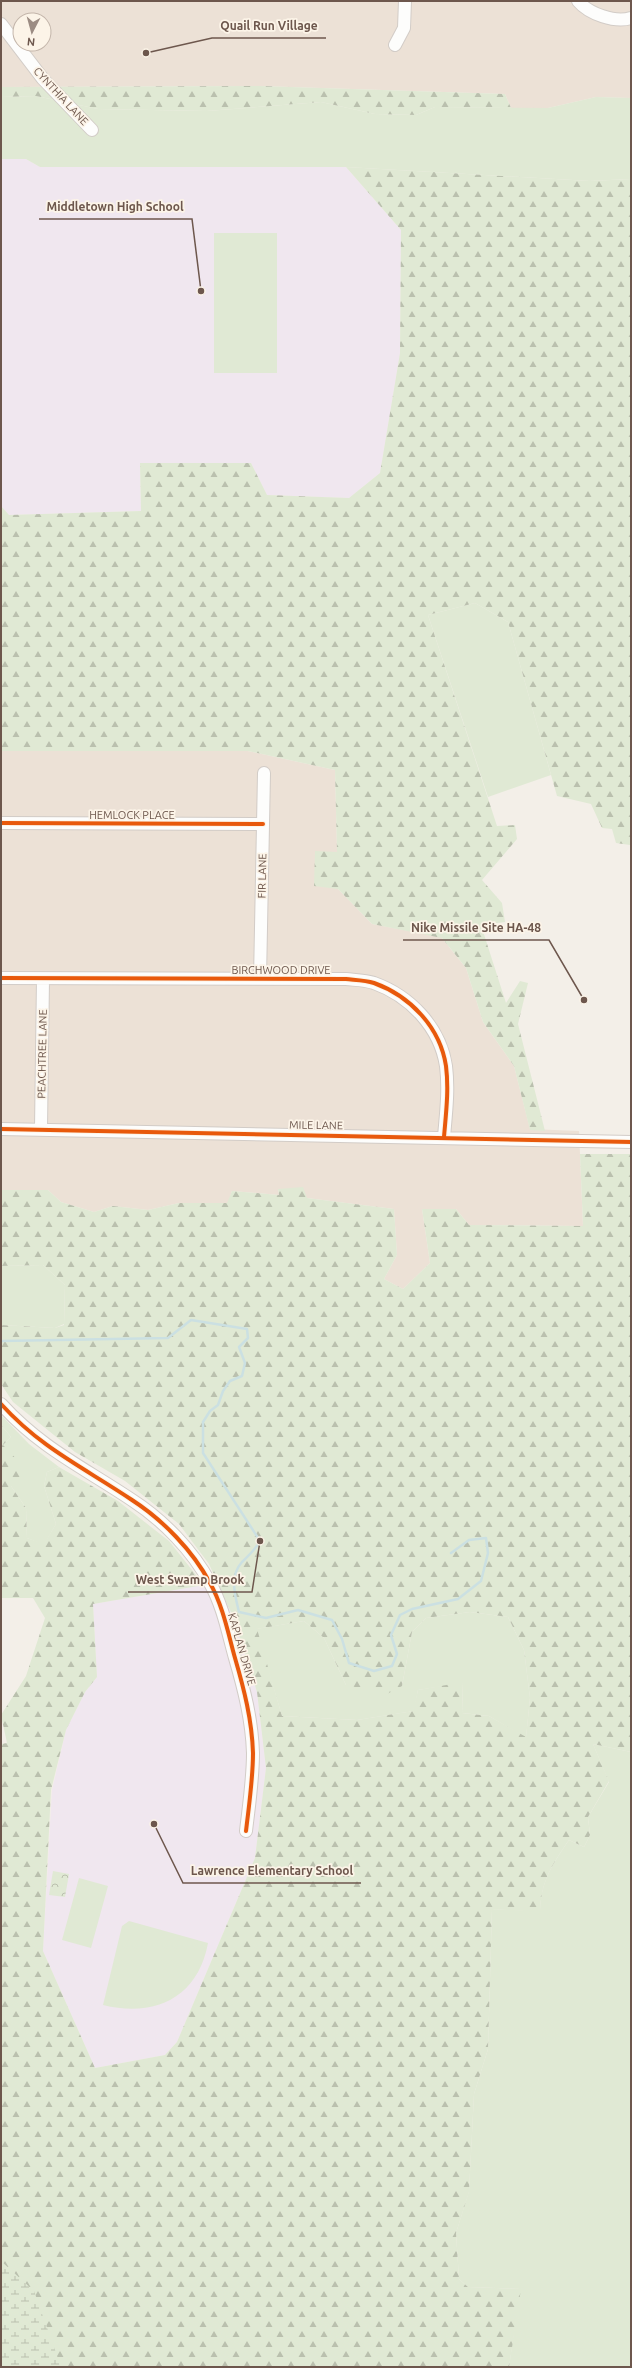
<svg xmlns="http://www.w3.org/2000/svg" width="632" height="2368" font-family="Ubuntu,sans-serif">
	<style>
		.residential { fill: #ece1d6; fill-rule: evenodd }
		.education { fill: #f0e7ef }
		.grass { fill: #e0e9d4 }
		.forest { fill: url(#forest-firs); fill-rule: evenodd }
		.wetland { fill: url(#wetland-marsh) }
		.park { fill: url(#park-crowns) }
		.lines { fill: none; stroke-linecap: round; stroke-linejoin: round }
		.stream { stroke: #cbe0e2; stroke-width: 2.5 }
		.minor-casing { stroke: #d2ccc7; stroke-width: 14 }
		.minor { stroke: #fdfdfc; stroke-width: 12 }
		.cycleway-casing { stroke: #fcf4e8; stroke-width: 6 }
		.cycleway { stroke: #e8590c; stroke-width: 4 }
		.labels { text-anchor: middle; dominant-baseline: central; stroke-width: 3.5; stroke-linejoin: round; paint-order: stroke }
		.street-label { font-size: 11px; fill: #6d574d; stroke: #fcf4e8 }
		.leader { fill: none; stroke: #6d574d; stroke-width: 1.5 }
		.callout-dot { fill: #6d574d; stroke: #fcf4e8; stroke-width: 1.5 }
		.callout-label { font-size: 12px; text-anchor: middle; font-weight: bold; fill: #6d574d; stroke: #fcf4e8; stroke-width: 3.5; stroke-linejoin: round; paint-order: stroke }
	</style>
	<defs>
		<pattern id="forest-firs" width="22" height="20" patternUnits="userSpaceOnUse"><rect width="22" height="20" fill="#e0e9d4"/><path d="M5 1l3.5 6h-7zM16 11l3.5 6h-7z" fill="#bac0ae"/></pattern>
		<pattern id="wetland-marsh" width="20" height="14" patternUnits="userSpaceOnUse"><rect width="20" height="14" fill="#e0e9d4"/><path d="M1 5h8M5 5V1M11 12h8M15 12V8" fill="none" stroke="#bac0ae"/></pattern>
		<pattern id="park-crowns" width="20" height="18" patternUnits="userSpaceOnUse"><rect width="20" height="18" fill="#e0e9d4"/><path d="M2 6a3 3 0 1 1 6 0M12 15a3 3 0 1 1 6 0" fill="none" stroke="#bac0ae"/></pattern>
	</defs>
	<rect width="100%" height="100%" fill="#f3efe8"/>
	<path class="residential" d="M1 1H631V98L596 97 548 108H511L505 94 260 86 1 87ZM20 20H44V44H20Z
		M1 751H248L335 770 338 889 372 924 441 937 466 968 483 1022 514 1066 530 1129 579 1131 583 1226 469 1225 456 1209H422L430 1263 403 1289 384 1279 397 1255 394 1209 307 1198 278 1189 279 1195 232 1191 228 1203H179L148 1210 113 1206 94 1212 61 1202 48 1190H1Z"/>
	<path class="education" d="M1 159H26L40 167H346L401 230 400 353 380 473 349 498 267 495 251 463H140L141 511 9 515 1 506Z
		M204 1585 223 1595 234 1619 257 1692 266 1768 255 1858 177 2042 165 2055 95 2068 43 1951 52 1790 66 1730 85 1692 97 1677 93 1604Z"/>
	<path class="grass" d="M36 96 98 109 207 111 321 102 375 114 416 115 435 107 548 108 596 97 631 98V179L590 181 346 167H40L26 159H1V97Z
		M214 233H277V373H214Z
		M475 603 508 622 551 775 488 797 428 615Z
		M43 1265 65 1285 64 1324 55 1328 1 1325V1266Z
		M1 1415 29 1444 59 1467 47 1472 44 1486 56 1524 44 1545 27 1538 26 1508 11 1486 3 1445 11 1437 1 1425Z
		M470 1612 508 1617 524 1650 530 1698 526 1738 489 1716 462 1713 463 1683 418 1690 414 1711 357 1720 282 1716 256 1629 304 1621 324 1638 346 1685 402 1686 412 1632 426 1618Z
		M593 1744 631 1752V2367H509L520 2289 468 2287 459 2279 456 2233 469 2191 474 2094 488 2049 492 1909 540 1911C541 1881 552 1865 569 1840L584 1847 590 1835 588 1817 609 1782Z
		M79 1878 108 1886 91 1948 62 1940Z
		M129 1921 208 1943C198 1998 154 2018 103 2005L122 1926Z"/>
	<path class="forest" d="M260 86 505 94 511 108 435 107 416 115 375 114 321 102 207 111 98 109 36 96 1 97V87Z
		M346 167 590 181 631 179 630 845 616 843 612 829 602 828 591 804 557 796 508 622 475 603 428 615 497 826 515 825 517 839 482 880 502 903 505 922 481 925 506 1003 520 981 528 983 518 1024 545 1131 530 1130 514 1066 483 1022 466 968 442 938 372 924 338 889 314 886 315 851 337 852 335 770 248 751H1V506L9 515 141 511 140 463H251L267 495 349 498 380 473 400 353 401 230Z
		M580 1154H631V1752L593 1744 609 1781 588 1817 590 1835 584 1847 569 1840C552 1865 541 1881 540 1912L492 1909 488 2049 474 2094 469 2192 456 2233 459 2279 468 2287 521 2289 509 2367H22L1 2307V1744L7 1743 1 1715 26 1676 45 1618 33 1598H1V1425L11 1437 3 1445 23 1466V1484L11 1486 26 1508 27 1538 44 1544 56 1524 44 1486 47 1472 59 1467 118 1501 169 1541 204 1585 93 1604 97 1677 85 1692 66 1730 51 1790 43 1951 95 2068 165 2055 177 2042 255 1858 266 1768 257 1692 234 1619 209 1564 179 1524 125 1481 75 1452 13 1402 1 1384V1325L55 1328 64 1325 65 1285 43 1265 1 1266V1190H48L61 1202 94 1212 113 1206 148 1210 179 1203H227L232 1191 279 1195 278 1189 303 1187 307 1198 394 1209 397 1255 384 1279 403 1289 430 1263 422 1209H456L469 1225 583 1226ZM470 1612 508 1617 524 1650 530 1698 526 1737 489 1716 462 1713 463 1682 418 1690 413 1711 357 1720 282 1716 257 1629 304 1621 324 1638 346 1685 387 1694 402 1686 412 1632 426 1618Z"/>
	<path class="wetland" d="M1 2261 34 2291 61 2367H1Z"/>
	<path class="park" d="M53 1871 69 1874 65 1897 49 1895Z"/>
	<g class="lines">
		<path class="stream" d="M1 1341 168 1338 191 1320 247 1329 248 1338 239 1347 245 1363 242 1376 230 1381 223 1391 218 1405 210 1411 203 1422V1453L260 1541C255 1550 249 1555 242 1562 229 1576 235 1596 239 1612L266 1618 298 1610 332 1620 342 1639 349 1663 374 1671 392 1666 397 1654 391 1635 400 1615 412 1609 458 1599 481 1581 488 1553 486 1538 469 1540 451 1553"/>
		<g class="minor-casing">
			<path id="minor" d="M578 1C589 14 615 23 631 18
				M1 24 43 79 92 130
				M395 45 404 28 405 1
				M1 823 263 824
				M1 978 346 979C355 980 365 980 374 983 410 996 440 1027 446 1066 449 1090 446 1113 444 1137
				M260 979 264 773
				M1 1129 631 1142
				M41 1129 43 979
				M1 1404C42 1449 83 1467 132 1500 163 1520 193 1551 210 1583 223 1606 228 1633 235 1658 244 1689 252 1720 253 1753 253 1779 249 1805 246 1831"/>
		</g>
		<use href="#minor" class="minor"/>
		<g class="cycleway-casing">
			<path id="cycleway" d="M1 823 263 824
				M1 978 346 979C355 980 365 980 374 983 410 996 440 1027 446 1066 449 1090 446 1113 444 1137
				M1 1129 631 1142
				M1 1404C42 1449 83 1467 132 1500 163 1520 193 1551 210 1583 223 1606 228 1633 235 1658 244 1689 252 1720 253 1753 253 1779 249 1805 246 1831"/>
		</g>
		<use href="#cycleway" class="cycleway"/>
	</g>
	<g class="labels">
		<g class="street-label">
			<text transform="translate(61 96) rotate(47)">CYNTHIA LANE</text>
			<text x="132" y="815">HEMLOCK PLACE</text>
			<text transform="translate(262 876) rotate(-89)">FIR LANE</text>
			<text x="281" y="970">BIRCHWOOD DRIVE</text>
			<text transform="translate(42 1054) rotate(-89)">PEACHTREE LANE</text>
			<text transform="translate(316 1125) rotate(1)">MILE LANE</text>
			<text transform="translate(242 1649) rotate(74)">KAPLAN DRIVE</text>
		</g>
	</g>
	<path class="leader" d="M146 53L212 38H326M201 291L192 219H39M584 1000L549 940H403M260 1541L252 1592H128M154 1824L183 1883H361"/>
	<g class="callout-dot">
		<circle cx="146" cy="53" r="4"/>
		<circle cx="201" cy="291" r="4"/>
		<circle cx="584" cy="1000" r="4"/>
		<circle cx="260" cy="1541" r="4"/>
		<circle cx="154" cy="1824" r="4"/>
	</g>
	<g class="callout-label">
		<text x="269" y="30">Quail Run Village</text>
		<text x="115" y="211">Middletown High School</text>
		<text x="476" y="932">Nike Missile Site HA-48</text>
		<text x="190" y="1584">West Swamp Brook</text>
		<text x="272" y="1875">Lawrence Elementary School</text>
	</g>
	<rect width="632" height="2368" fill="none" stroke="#6d574d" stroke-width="4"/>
	<g transform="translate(32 32) rotate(186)"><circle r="19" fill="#fcf4e8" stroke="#c3b5aa"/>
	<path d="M0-3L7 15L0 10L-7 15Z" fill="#9c8c83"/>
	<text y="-6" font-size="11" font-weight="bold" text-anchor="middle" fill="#6d574d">N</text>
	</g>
</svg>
